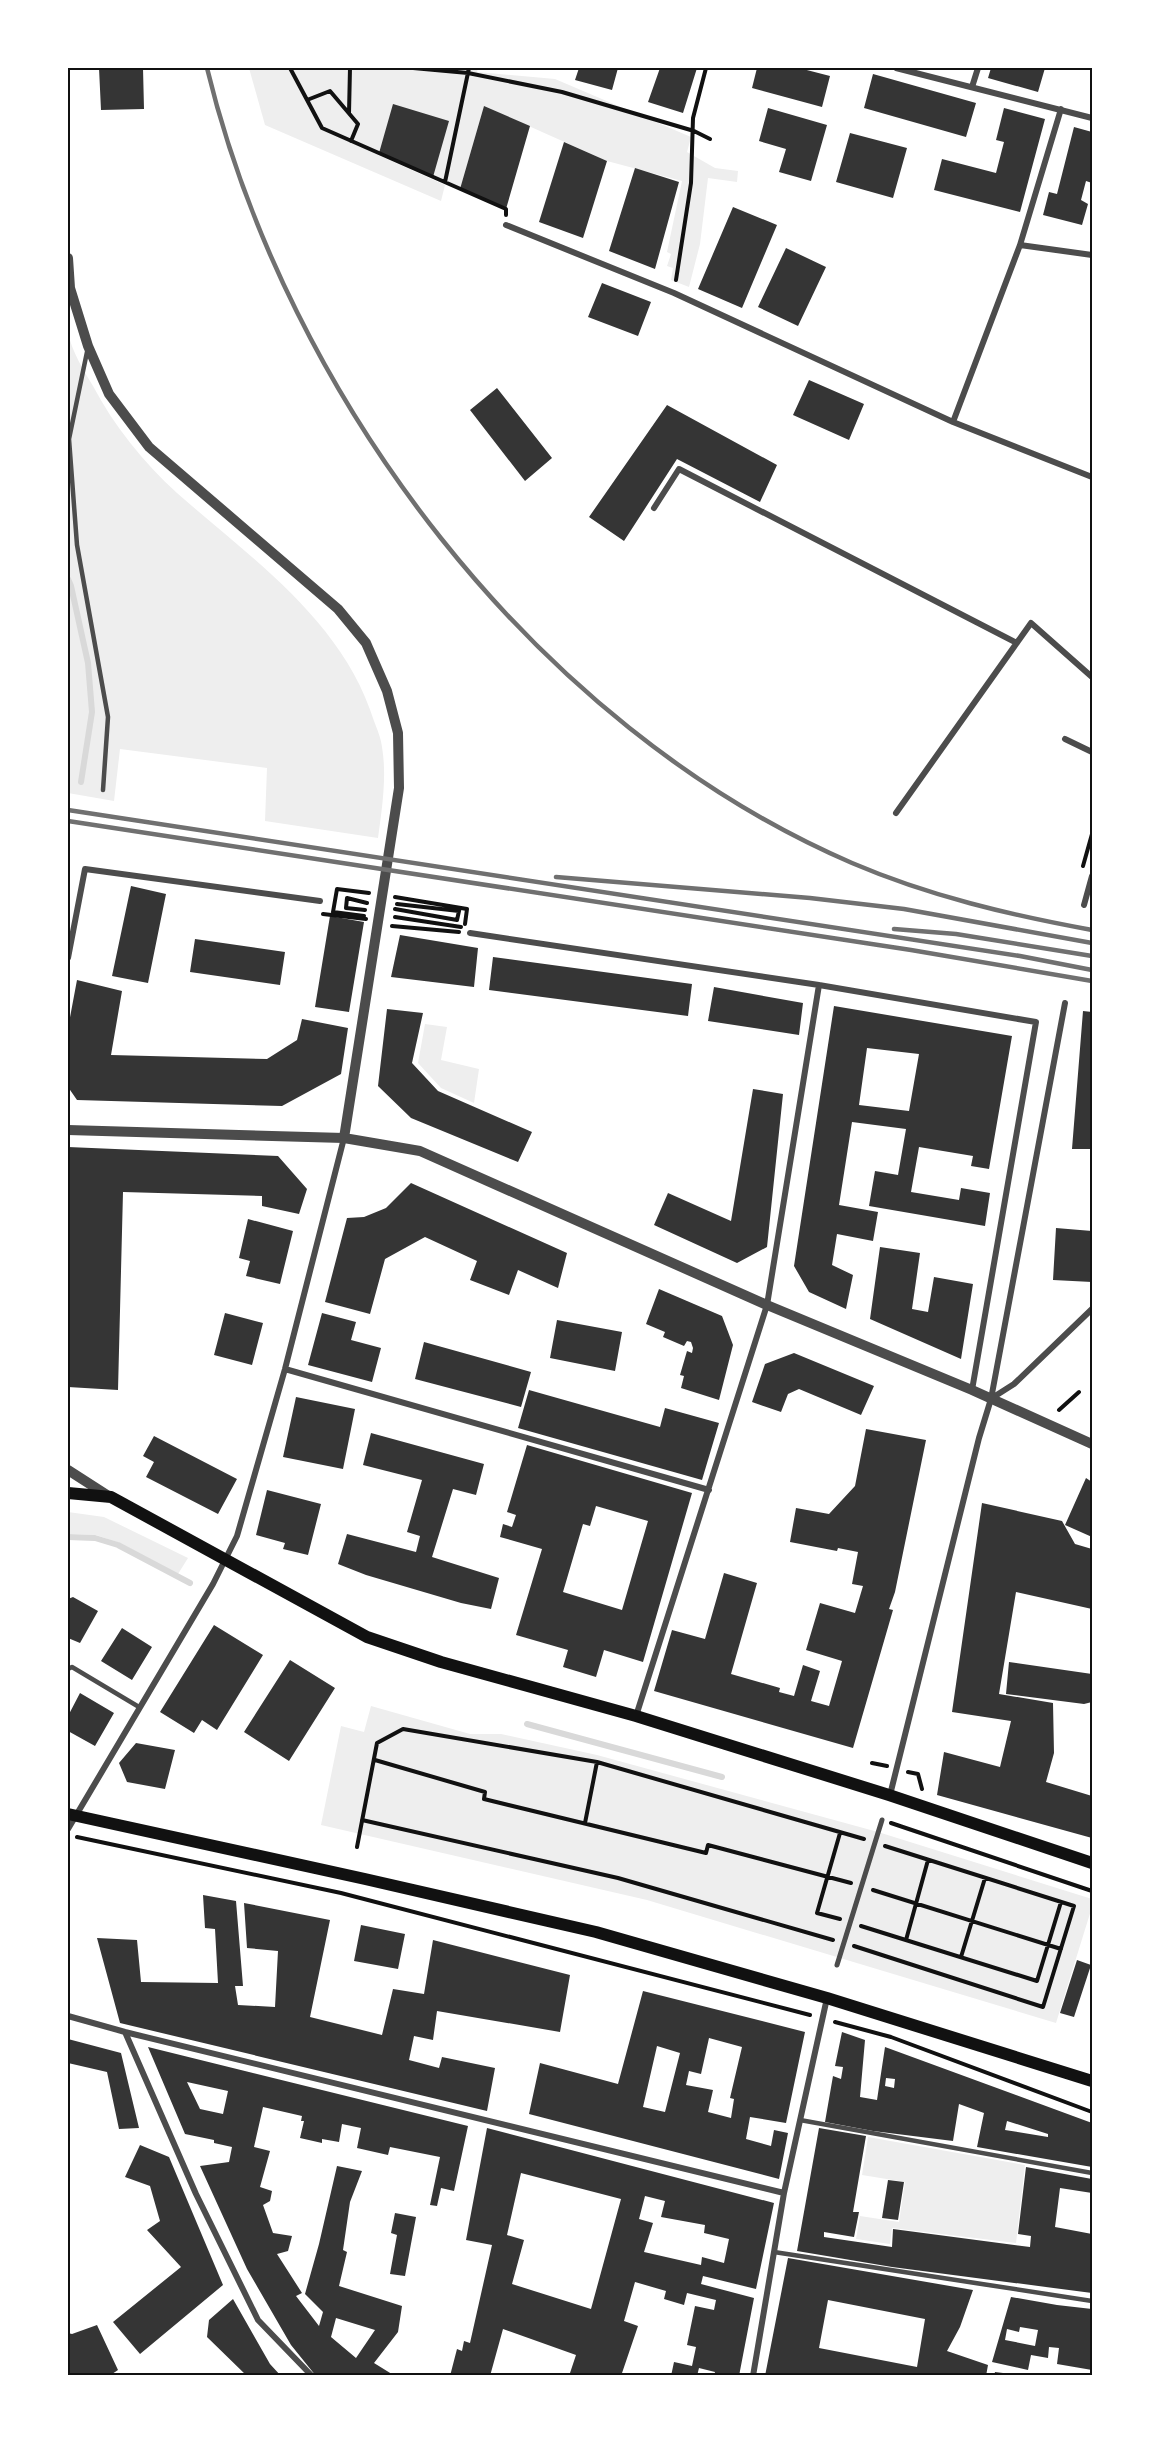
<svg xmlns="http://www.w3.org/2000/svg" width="1160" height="2443" font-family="'Space Grotesk',sans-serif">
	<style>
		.green { fill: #eee }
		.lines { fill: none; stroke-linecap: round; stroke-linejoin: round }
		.stream { stroke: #d9d9d9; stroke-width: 6 }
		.building { fill: #353535; fill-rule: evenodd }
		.path { stroke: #111; stroke-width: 4 }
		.service { stroke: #4c4c4c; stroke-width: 4.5 }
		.pedestrian { stroke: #4c4c4c; stroke-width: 5 }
		.minor { stroke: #4c4c4c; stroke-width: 6 }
		.tertiary { stroke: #4c4c4c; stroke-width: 10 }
		.secondary { stroke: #111; stroke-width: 12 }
		.rail { stroke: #707070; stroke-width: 4.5 }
		.neatline { fill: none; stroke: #111; stroke-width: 2 }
	</style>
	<rect width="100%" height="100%" fill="#fff"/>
	<path class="green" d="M249 68H478L477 72 555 79 691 137 687 152 715 168 738 171 737 182 708 178 700 244 689 287 671 280 673 268 667 266 671 254 667 252 682 181 607 161 484 106 460 189 433 177 394 105 378 155 445 185 441 201 265 125Z
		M68 333C72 351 83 370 93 386 114 426 144 463 177 493 252 559 343 621 374 721 377 729 381 738 382 747 387 776 382 809 378 838L265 821 267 768 120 749 114 801 68 793Z
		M425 1024 447 1027 441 1060 479 1069 474 1103 441 1088 418 1063Z
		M68 1512 104 1517 188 1558 178 1574 120 1543 96 1535 68 1534Z
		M371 1706 470 1734H501L597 1755 878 1832 1092 1899V1907L1056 2023 647 1900 321 1825 341 1726 364 1732Z
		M868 2137 1025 2165 1016 2243 892 2228 890 2244 856 2239 860 2216 899 2222 905 2182 862 2175Z"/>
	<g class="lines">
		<path class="stream" d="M68 579 71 586 88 663 92 712 81 782
			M68 1537 95 1538 118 1545 190 1583
			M527 1724 722 1777"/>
	</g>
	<path class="building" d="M99 68H143L144 109 101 110Z
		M579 68H618L612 90 575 80Z
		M660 68H697L683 113 648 102Z
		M757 68H799L830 76 822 107 752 88Z
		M991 68H1045L1038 92 988 78Z
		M873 74 976 103 966 137 864 108Z
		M393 104 449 121 433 177 379 153Z
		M484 106 530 126 506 209 460 189Z
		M768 108 827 125 811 181 779 172 786 149 759 141Z
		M1004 108 1045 119 1020 212 934 190 942 159 996 173 1004 142 996 140Z
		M1074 127 1092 132V183L1086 181 1081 200 1088 204 1082 225 1043 215 1049 192 1057 194Z
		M850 133 907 148 893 198 836 182Z
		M564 142 607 161 583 238 539 222Z
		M635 168 679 182 655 269 609 251Z
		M733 207 777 225 742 308 698 289Z
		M786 248 826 267 798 326 758 307Z
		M602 283 651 302 638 336 588 317Z
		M809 380 864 404 849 440 793 415Z
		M497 388 552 458 525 481 470 410Z
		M667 405 777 465 760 502 677 459 624 541 589 517Z
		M131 886 166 894 148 983 112 976Z
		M330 916 364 922 349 1012 315 1007Z
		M400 935 478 948 474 987 391 977Z
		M195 939 285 952 280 985 190 972Z
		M493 957 692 984 688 1016 489 990Z
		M77 980 122 991 111 1055 267 1059 297 1040 302 1019 348 1028 341 1074 282 1106 77 1100 68 1087V1028Z
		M714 987 803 1003 799 1035 708 1021Z
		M834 1006 1012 1036 989 1169 971 1166 973 1156 919 1147 911 1192 959 1200 961 1188 990 1193 985 1226 869 1206 875 1171 898 1175 906 1129 852 1122 839 1205 878 1212 873 1241 837 1234 832 1265 853 1275 846 1309 809 1292 794 1266ZM867 1048 919 1054 909 1111 859 1105Z
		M387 1009 423 1013 412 1063 438 1091 532 1132 518 1162 411 1118 378 1086Z
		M1083 1011 1092 1012V1149H1072Z
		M753 1089 783 1094 767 1247 737 1263 654 1225 668 1193 731 1221Z
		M68 1147 278 1156 307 1189 299 1214 262 1206V1196L123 1192 118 1390 68 1387Z
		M411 1183 567 1253 558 1288 518 1270 509 1295 470 1280 477 1261 425 1237 385 1259 370 1314 325 1302 347 1218 364 1217 386 1208Z
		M248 1219 293 1231 280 1284 246 1276 250 1261 239 1258Z
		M1056 1228 1092 1231V1282L1053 1280Z
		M880 1247 920 1253 912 1309 928 1312 934 1277 973 1284 961 1359 870 1319Z
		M659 1289 722 1316 733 1345 719 1400 681 1388 684 1376 680 1375 687 1351 692 1353 693 1348 691 1342 687 1341 684 1346 663 1337 665 1332 646 1324Z
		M225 1313 263 1323 252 1365 214 1355Z
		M322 1313 356 1322 351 1340 381 1348 372 1382 308 1365Z
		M557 1320 622 1332 615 1371 550 1358Z
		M424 1342 531 1372 521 1407 415 1379Z
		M794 1353 874 1386 861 1415 799 1389 788 1394 781 1412 752 1402 765 1364Z
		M529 1390 660 1427 665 1408 719 1423 702 1480 518 1428Z
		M296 1397 355 1409 343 1469 283 1457Z
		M866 1429 926 1440 895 1592 889 1609 893 1610 853 1748 654 1691 672 1630 705 1639 724 1573 757 1583 731 1674 780 1688 779 1692 794 1696 803 1665 820 1671 811 1701 829 1706 842 1661 806 1650 820 1603 855 1613 863 1586 852 1584 858 1552 838 1548 837 1551 790 1542 796 1508 829 1514 855 1486Z
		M371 1433 484 1464 476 1495 453 1489 432 1557 499 1578 491 1609 461 1603 366 1575 338 1564 347 1534 416 1552 420 1536 407 1532 422 1480 363 1465Z
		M154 1436 237 1479 218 1514 146 1477 154 1462 143 1456Z
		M527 1445 692 1493 643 1662 604 1650 596 1677 563 1667 568 1650 516 1635 542 1549 500 1537 503 1524 512 1527 516 1515 507 1512ZM596 1506 648 1521 622 1610 563 1592 583 1524 590 1526Z
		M1086 1478 1092 1482V1537L1065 1525Z
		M267 1490 321 1504 308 1555 283 1549 285 1543 256 1535Z
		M982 1503 1062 1521 1075 1544 1092 1549V1609L1016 1592 999 1694 1053 1703 1054 1753 1046 1782 1092 1796V1838L937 1795 944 1752 1000 1767 1011 1721 952 1712Z
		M73 1597 98 1611 80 1643 68 1638V1599Z
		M214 1625 263 1655 217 1730 202 1720 194 1733 160 1712Z
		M122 1628 152 1647 132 1680 101 1661Z
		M290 1660 335 1688 289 1761 244 1732Z
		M1009 1662 1092 1674V1702L1084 1704 1006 1694Z
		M80 1693 114 1713 95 1746 68 1731V1716Z
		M136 1743 175 1750 165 1789 127 1782 119 1763Z
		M203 1895 236 1901 243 1986H235L238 2005 275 2007 278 1951 247 1948 244 1903 330 1920 310 2017 382 2035 393 1989 424 1994 433 1940 570 1975 560 2032 437 2011 433 2040 414 2036 409 2060 439 2068 442 2057 495 2068 487 2111 120 2023 97 1938 137 1940 141 1982 218 1983 215 1929 205 1928Z
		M361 1925 405 1934 398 1969 354 1961Z
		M1077 1960 1091 1965 1074 2017 1060 2013Z
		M643 1991 805 2032 786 2123 750 2117 746 2139 771 2146 774 2130 788 2133 779 2179 529 2114 540 2063 618 2084ZM709 2038 742 2047 730 2098 734 2099 731 2118 708 2112 713 2090 686 2085 689 2071 701 2074ZM657 2046 680 2053 665 2112 643 2107Z
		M842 2032 865 2040 860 2097 877 2100 885 2047 1092 2123V2167L977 2147 984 2113 959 2104 953 2141 873 2131 825 2122 833 2076 841 2079 843 2067 835 2066ZM886 2078 895 2079 894 2088 885 2086ZM1007 2121 1048 2134V2137L1005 2130Z
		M68 2039 121 2053 139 2128 119 2129 107 2072 68 2063Z
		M148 2047 468 2126 454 2191 441 2188 437 2206 430 2205 440 2157 390 2147 388 2155 357 2148 361 2128 342 2124 339 2142 322 2139V2143L300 2138 304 2121H301L302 2116 263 2107 254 2147 270 2151 260 2187 272 2191 270 2201 263 2205 273 2233 292 2236 288 2251 277 2254 302 2293 296 2296 319 2326 323 2312 305 2294 319 2244 337 2166 362 2171 350 2202 343 2250 347 2252 339 2286 402 2306 398 2332 374 2363 395 2376H316L291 2345 247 2269 200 2166 229 2162 232 2147 214 2143V2140L185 2134ZM187 2082 228 2091 223 2114 200 2109ZM336 2318 375 2330 356 2358 331 2337Z
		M487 2128 774 2203 756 2289 703 2276 701 2284 754 2298 739 2376H714L715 2372 699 2368 697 2376H671L674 2362 692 2366 696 2347 687 2345 695 2306 714 2310 716 2300 687 2293 684 2305 664 2299 666 2291 635 2282 624 2321 638 2326 621 2376H569L576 2355 503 2329 490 2376H450L457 2349 462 2351 464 2341 470 2343 492 2245 466 2240ZM521 2173 621 2199 591 2309 512 2284 524 2240 507 2235ZM645 2196 665 2201 661 2217 705 2225 704 2233 729 2239 724 2263 702 2257 701 2265 644 2252 653 2223 639 2219Z
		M819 2128 866 2136 853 2212H859L854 2237 824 2232V2237L892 2247 893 2229 1030 2247 1031 2236 1018 2234 1026 2167 1092 2179V2193L1060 2188 1055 2227 1092 2234V2293L892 2267 797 2251Z
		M140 2145 169 2157 223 2285 140 2354 113 2322 181 2267 147 2230 160 2221 150 2186 125 2177Z
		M888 2180 904 2182 898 2220 882 2218Z
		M395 2213 416 2217 405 2276 390 2274 397 2235 391 2233Z
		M788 2258 973 2290 960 2327 947 2351 988 2365 986 2376H765ZM828 2300 925 2319 917 2367 819 2348Z
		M1011 2297 1057 2305 1092 2309V2370L1057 2364 1059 2348 1049 2347 1048 2358 1031 2355 1028 2370 992 2362ZM1020 2327 1038 2330 1035 2346 1005 2340 1007 2329 1019 2332Z
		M233 2299 270 2364 281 2376H247L207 2337 209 2320Z
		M97 2325 118 2370 109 2376H68V2333L72 2334Z
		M995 2372 1011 2374V2376H994Z"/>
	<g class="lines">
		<path class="path" d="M290 68 322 128 506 209V215
			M413 68 468 73 562 92 694 131 710 139
			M307 100 330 91 358 124 351 141
			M349 113 350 68
			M445 182 469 68
			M676 280 691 183 693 118 706 68
			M1083 866 1092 834
			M395 897 467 909 465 924
			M395 909 457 920 459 911 397 904
			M365 910 346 908 347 898 367 903
			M323 914 366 919
			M364 916 333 912 337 889 369 893
			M395 917 461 927
			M392 926 459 932
			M1059 1410 1079 1392
			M375 1760 485 1792 484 1799 706 1853 708 1845 851 1883
			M872 1763 887 1766
			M908 1772 918 1774 922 1789
			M362 1820 618 1878 833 1940
			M585 1823 597 1762
			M891 1823 1092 1891
			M77 1837 341 1893 810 2015
			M357 1847 377 1743 403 1729 597 1762 864 1839
			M873 1890 1061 1949
			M840 1919 817 1913 840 1833
			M861 1926 1037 1981 1061 1902
			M906 1940 928 1860
			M854 1946 1043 2007 1074 1906 885 1846
			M961 1957 985 1878
			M835 2022 891 2037 1092 2112"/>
		<path class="service" d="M87 352 69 439 77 545 108 717 103 790
			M68 1669 72 1667 139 1707
			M800 2120 1092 2173
			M774 2252 1092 2301"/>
		<path class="pedestrian" d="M837 1965 882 1820"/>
		<path class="minor" d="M896 68 1092 118
			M972 87 978 68
			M506 225 674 293 953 422 1092 477
			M1020 245 1092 255
			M953 422 1020 245 1061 109
			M654 508 679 469 1017 643
			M1065 739 1092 752
			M896 813 1031 623 1092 677
			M1084 905 1092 876
			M470 933 819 985 1036 1022 972 1390
			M68 958 85 869 320 901
			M285 1369 709 1490
			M992 1398 1014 1384 1092 1309
			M636 1716 767 1305 819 985
			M890 1795 979 1438 991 1399 1065 1003
			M68 1829 213 1584 237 1536 285 1369 344 1138
			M68 2016 125 2032 784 2193
			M125 2032 196 2194 258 2320 312 2376
			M753 2376 784 2193 827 1998"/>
		<path class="tertiary" d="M68 258 70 288 88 346 109 394 149 447 338 609 366 643 387 691 398 733 399 788 344 1138
			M68 1130 344 1138 420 1151 767 1305 972 1390 1092 1444
			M68 1470 110 1497"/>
		<path class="secondary" d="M68 1493 111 1497 367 1637 441 1662 636 1716 889 1795 1092 1863
			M68 1814 365 1879 596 1932 827 1998 1092 2081"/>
		<path class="rail" d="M207 68C287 398 536 727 852 863 929 896 1010 915 1092 930
			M68 810 1020 956 1092 970
			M68 821 911 950 1092 981
			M556 877 810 898 904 909 1092 943
			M894 929 956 934 1092 956"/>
	</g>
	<rect width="1160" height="2443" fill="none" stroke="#ffffff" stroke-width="138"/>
	<rect x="69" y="69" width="1022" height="2305" class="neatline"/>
</svg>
